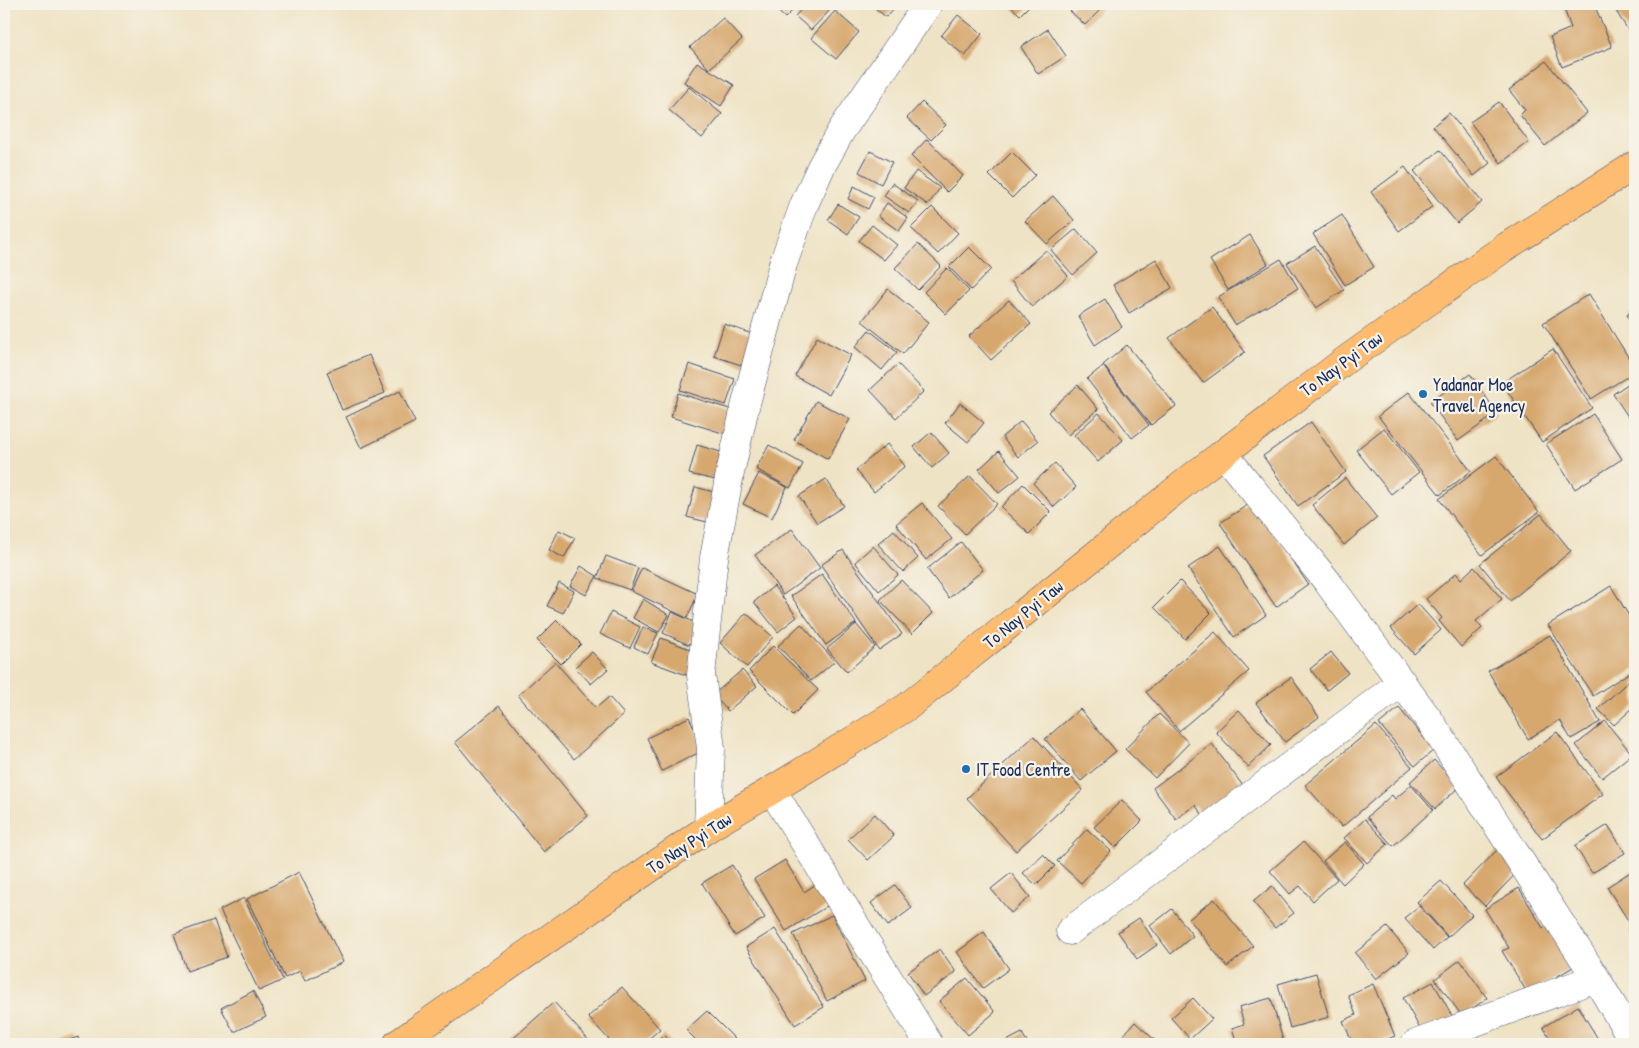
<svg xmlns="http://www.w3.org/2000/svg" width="1639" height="1048" font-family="'Patrick Hand',sans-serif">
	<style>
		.building { fill: #d7a86e }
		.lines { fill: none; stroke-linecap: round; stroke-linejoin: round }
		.street-casing { stroke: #3b4a6d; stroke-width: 29 }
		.primary-casing { stroke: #3b4a6d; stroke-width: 29 }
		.street { stroke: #fff; stroke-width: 28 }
		.primary { stroke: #febc70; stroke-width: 28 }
		.poi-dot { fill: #1f6fb2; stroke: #f7f3e8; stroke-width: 2 }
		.labels { text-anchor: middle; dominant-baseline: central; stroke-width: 4.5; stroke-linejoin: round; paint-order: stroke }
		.street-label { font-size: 18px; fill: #1b2f5e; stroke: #f7f3e8 }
		.poi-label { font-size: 18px; fill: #1b2f5e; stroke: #f7f3e8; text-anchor: start }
	</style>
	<rect width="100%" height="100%" fill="#f7f3e8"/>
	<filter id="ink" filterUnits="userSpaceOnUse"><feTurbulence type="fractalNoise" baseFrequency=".02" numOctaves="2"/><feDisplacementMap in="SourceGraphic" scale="10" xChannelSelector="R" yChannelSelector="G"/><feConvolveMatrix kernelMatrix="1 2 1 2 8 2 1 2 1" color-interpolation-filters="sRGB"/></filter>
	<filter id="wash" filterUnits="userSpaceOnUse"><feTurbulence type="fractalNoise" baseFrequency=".0096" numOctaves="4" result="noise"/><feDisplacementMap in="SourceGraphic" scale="20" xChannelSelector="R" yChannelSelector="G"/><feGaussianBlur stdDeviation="1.12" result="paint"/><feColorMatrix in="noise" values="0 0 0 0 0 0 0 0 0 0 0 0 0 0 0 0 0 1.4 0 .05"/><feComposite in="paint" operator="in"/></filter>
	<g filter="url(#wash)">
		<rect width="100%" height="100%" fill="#efe3c5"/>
		<g id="blocks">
			<path class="building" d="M770 4H799L785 18Z
				M807 4H825L831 9 811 30 795 16Z
				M870 4H898L886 17Z
				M1008 4H1031L1020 15Z
				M1075 4H1101L1104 6 1085 25 1069 10Z
				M1568 4H1594L1612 47 1562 67 1550 37 1571 28 1563 6Z
				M1620 4H1635V41L1614 8Z
				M835 11 859 32 836 59 811 38Z
				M958 15 982 34 965 56 941 36Z
				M723 18 742 39 709 69 690 47Z
				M1048 29 1066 56 1038 74 1021 47Z
				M1546 61 1587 113 1545 146 1520 115 1525 110 1509 90Z
				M697 62 734 85 721 106 684 82Z
				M689 87 722 114 702 138 669 110Z
				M922 102 946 125 931 140 907 118Z
				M1499 102 1529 142 1501 163 1470 122Z
				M1449 113 1490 163 1474 176 1433 126Z
				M927 139 963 176 947 192 911 156Z
				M1440 150 1482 202 1457 223 1414 171Z
				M870 151 892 162 881 184 859 172Z
				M1012 152 1035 175 1012 198 989 175Z
				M1405 167 1433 206 1399 231 1371 192Z
				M916 171 940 188 928 205 904 188Z
				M892 183 918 201 909 213 884 196Z
				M854 186 874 197 868 209 848 199Z
				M1053 196 1074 220 1047 244 1025 221Z
				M887 203 908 218 899 231 878 216Z
				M838 204 859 217 848 234 828 220Z
				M932 207 958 233 938 254 911 228Z
				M1342 215 1374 267 1345 285 1313 234Z
				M872 225 897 245 884 260 859 241Z
				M1076 229 1097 253 1073 275 1051 250Z
				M1250 235 1268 264 1228 290 1210 260Z
				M918 244 941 266 918 290 895 268Z
				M1315 246 1344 290 1316 308 1287 263Z
				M969 247 991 269 971 290 949 267Z
				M1046 250 1068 276 1032 307 1011 281Z
				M1156 259 1172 288 1129 313 1113 285Z
				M1281 259 1298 288 1235 325 1218 297Z
				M947 268 969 291 946 314 924 292Z
				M888 289 929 322 903 354 862 321Z
				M1589 294 1635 368V372L1591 399 1543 323Z
				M1105 299 1122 327 1095 345 1078 316Z
				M1009 300 1031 324 991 360 969 336Z
				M1212 307 1245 352 1203 383 1169 338Z
				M1635 310V329L1627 315Z
				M724 324 755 335 744 366 714 356Z
				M869 330 897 352 882 370 855 347Z
				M817 337 851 355 829 395 795 376Z
				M1127 345 1176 406 1151 425 1103 365Z
				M1553 349 1592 408 1542 442 1502 383Z
				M369 355 385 393 342 410 327 372Z
				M689 364 735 379 726 405 680 390Z
				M898 364 924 391 896 418 870 390Z
				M1103 366 1149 425 1132 438 1087 379Z
				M1470 374 1497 413 1458 441 1430 402Z
				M1635 379V427L1613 394Z
				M1078 385 1098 409 1068 435 1048 412Z
				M400 391 415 422 361 448 346 417Z
				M1409 392 1471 471 1440 495 1378 416Z
				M678 393 736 411 729 435 671 417Z
				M816 401 850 419 828 459 794 440Z
				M960 403 984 423 968 442 945 423Z
				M1099 413 1123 440 1098 462 1074 435Z
				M1593 414 1622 459 1575 489 1546 444Z
				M1021 421 1038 441 1018 457 1002 437Z
				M1311 422 1346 472 1298 506 1263 456Z
				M1384 428 1419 472 1391 494 1356 450Z
				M931 432 949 453 932 468 914 447Z
				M887 444 905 466 874 492 856 470Z
				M697 445 724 453 716 480 689 474Z
				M769 445 803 464 790 488 756 469Z
				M999 451 1020 476 999 493 979 469Z
				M1496 456 1539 512 1482 555 1439 499Z
				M1055 463 1076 487 1054 507 1033 483Z
				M759 473 787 487 772 518 743 504Z
				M970 476 997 504 965 534 938 506Z
				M1345 478 1377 518 1344 545 1312 505Z
				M826 479 844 506 817 523 799 496Z
				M1023 484 1051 512 1029 534 1001 507Z
				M695 487 714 492 707 522 687 517Z
				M1252 502 1308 584 1276 607 1220 523Z
				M922 503 952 539 926 560 896 524Z
				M1541 514 1571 551 1510 601 1480 564Z
				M792 529 820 568 783 595 755 555Z
				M559 530 575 538 564 558 549 550Z
				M894 530 918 558 903 572 878 544Z
				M961 542 983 570 949 598 927 569Z
				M873 546 898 575 879 591 855 562Z
				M1220 546 1266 615 1234 637 1188 568Z
				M843 550 902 634 879 650 821 565Z
				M606 556 638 568 630 590 597 578Z
				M581 566 597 576 586 595 570 586Z
				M1474 567 1502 599 1476 621 1482 628 1461 647 1439 621 1442 618 1426 599 1456 573 1461 579Z
				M642 568 698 594 687 618 631 591Z
				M822 574 856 623 826 645 791 596Z
				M901 580 933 613 912 634 880 600Z
				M1180 581 1211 613 1185 639 1154 607Z
				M559 583 574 591 563 613 547 606Z
				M774 586 797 617 778 632 754 602Z
				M1611 586 1635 626V669L1593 696 1548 625Z
				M643 599 669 615 659 632 633 618Z
				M1418 604 1441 630 1414 654 1391 628Z
				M611 612 640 627 630 648 600 634Z
				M672 612 698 624 689 645 663 633Z
				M746 613 773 637 747 667 720 643Z
				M557 620 581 644 561 664 537 640Z
				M801 624 835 661 811 681 778 646Z
				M856 624 875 647 847 672 827 649Z
				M643 627 658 633 648 654 634 647Z
				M1215 632 1249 671 1179 731 1146 692Z
				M1550 635 1600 722 1571 739 1560 720 1528 739 1488 671Z
				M661 638 698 652 689 676 651 662Z
				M773 646 818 690 793 715 749 671Z
				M592 652 608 669 591 684 575 667Z
				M1331 652 1348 673 1327 690 1310 669Z
				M555 662 596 708 609 697 624 714 574 759 518 695Z
				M742 670 757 686 728 711 713 695Z
				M1635 675V706L1614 725 1598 709Z
				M1291 677 1319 717 1285 742 1256 703Z
				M499 706 588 816 544 852 455 742Z
				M1399 708 1434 750 1415 766 1379 724Z
				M1080 709 1116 751 1081 781 1045 739Z
				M1239 710 1271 745 1248 767 1216 732Z
				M1159 714 1189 743 1155 778 1125 749Z
				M689 717 704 750 662 771 647 738Z
				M1605 721 1632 754 1602 778 1576 745Z
				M1376 725 1412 767 1342 827 1305 785Z
				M1557 732 1603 794 1542 839 1496 777Z
				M1034 736 1083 790 1016 851 967 798Z
				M1212 744 1246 790 1206 819 1195 805 1176 819 1153 788Z
				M1434 760 1459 787 1435 809 1410 782Z
				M1411 785 1433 810 1393 846 1367 817 1392 795 1395 799Z
				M1122 800 1142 821 1115 848 1094 827Z
				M875 814 894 836 868 860 848 839Z
				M1365 819 1388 844 1367 863 1344 838Z
				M1608 825 1625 853 1592 873 1575 846Z
				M1087 829 1111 851 1081 883 1057 861Z
				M1303 842 1337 879 1313 901 1300 886 1290 894 1270 871Z
				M1345 842 1364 864 1343 884 1323 861Z
				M1501 846 1522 867 1485 906 1463 885Z
				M1043 854 1055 866 1036 885 1023 873Z
				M785 860 804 892 821 881 834 902 786 931 754 879Z
				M732 865 765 918 735 936 702 883Z
				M1635 869V918L1629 922 1607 887Z
				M299 872 343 962 305 981 300 971 285 978 247 899Z
				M1011 873 1030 897 1011 913 991 889Z
				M1441 881 1472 915 1448 937 1417 902Z
				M895 885 912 908 888 926 871 903Z
				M1272 886 1294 913 1275 928 1253 902Z
				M1519 888 1543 928 1547 925 1573 967 1528 994 1502 951 1509 948 1485 909Z
				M244 898 283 980 259 991 220 910Z
				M1214 899 1253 946 1227 967 1189 919Z
				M1419 906 1447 937 1433 950 1404 918Z
				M1172 909 1193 936 1171 954 1150 926Z
				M832 915 865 981 827 1001 793 934Z
				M1139 918 1157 945 1137 959 1118 932Z
				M214 920 227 957 187 971 174 934Z
				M1387 927 1409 953 1376 979 1355 953Z
				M1635 928V941L1630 931Z
				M775 929 824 1007 795 1025 746 947Z
				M984 932 1009 969 983 988 957 952Z
				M940 949 956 972 924 996 908 972Z
				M1460 960 1487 998 1462 1016 1435 979Z
				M1316 973 1329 1017 1290 1028 1278 984Z
				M967 978 995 1012 968 1035 939 1001Z
				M1433 982 1453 1017 1423 1034 1403 998Z
				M1373 984 1395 1036 1376 1044H1353L1343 1021 1356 1015 1348 995Z
				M622 987 660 1029 643 1044H613L588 1017Z
				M253 991 266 1017 234 1032 221 1008Z
				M1193 998 1212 1019 1190 1039 1171 1018Z
				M1271 998 1284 1044H1237L1232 1028 1244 1024 1239 1007Z
				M554 1002 592 1044H507Z
				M1578 1006 1598 1039 1589 1044H1554L1543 1027Z
				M707 1011 740 1044H700L686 1030Z
				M1135 1022 1159 1044H1126L1120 1039Z
				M1022 1033 1028 1044H1001Z
				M664 1035 673 1044H654Z
				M78 1037 80 1044H59Z"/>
		</g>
	</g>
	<g filter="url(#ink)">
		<use href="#blocks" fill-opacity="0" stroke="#3b4a6d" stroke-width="1"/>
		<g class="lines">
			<g class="street-casing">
				<path id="street" d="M1223 453 1326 580 1430 721 1596 978 1635 1044
					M772 790 929 1044
					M708 828 711 748 701 675 714 558 730 473 745 407 783 264 804 205 821 167 841 131 928 4
					M1070 931 1402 682
					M1415 1044 1596 978"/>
			</g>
			<g class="primary-casing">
				<path id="primary" d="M397 1044 708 828 772 790 907 707 1192 477 1347 359 1507 246 1635 165"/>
			</g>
			<use href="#street" class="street"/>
			<use href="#primary" class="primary"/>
		</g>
	</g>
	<g class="poi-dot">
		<circle cx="1423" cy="394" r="5"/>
		<circle cx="966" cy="769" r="5"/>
	</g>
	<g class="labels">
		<g class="street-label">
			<text transform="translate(1341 364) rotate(-36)">To Nay Pyi Taw</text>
			<text transform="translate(1023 614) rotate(-39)">To Nay Pyi Taw</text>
			<text transform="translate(689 843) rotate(-33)">To Nay Pyi Taw</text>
		</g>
		<g class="poi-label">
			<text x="1433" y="384">Yadanar Moe<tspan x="1433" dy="21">Travel Agency</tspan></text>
			<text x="976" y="769">IT Food Centre</text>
		</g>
	</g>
	<rect width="1639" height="1048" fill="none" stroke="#f7f3e8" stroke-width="20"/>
</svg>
